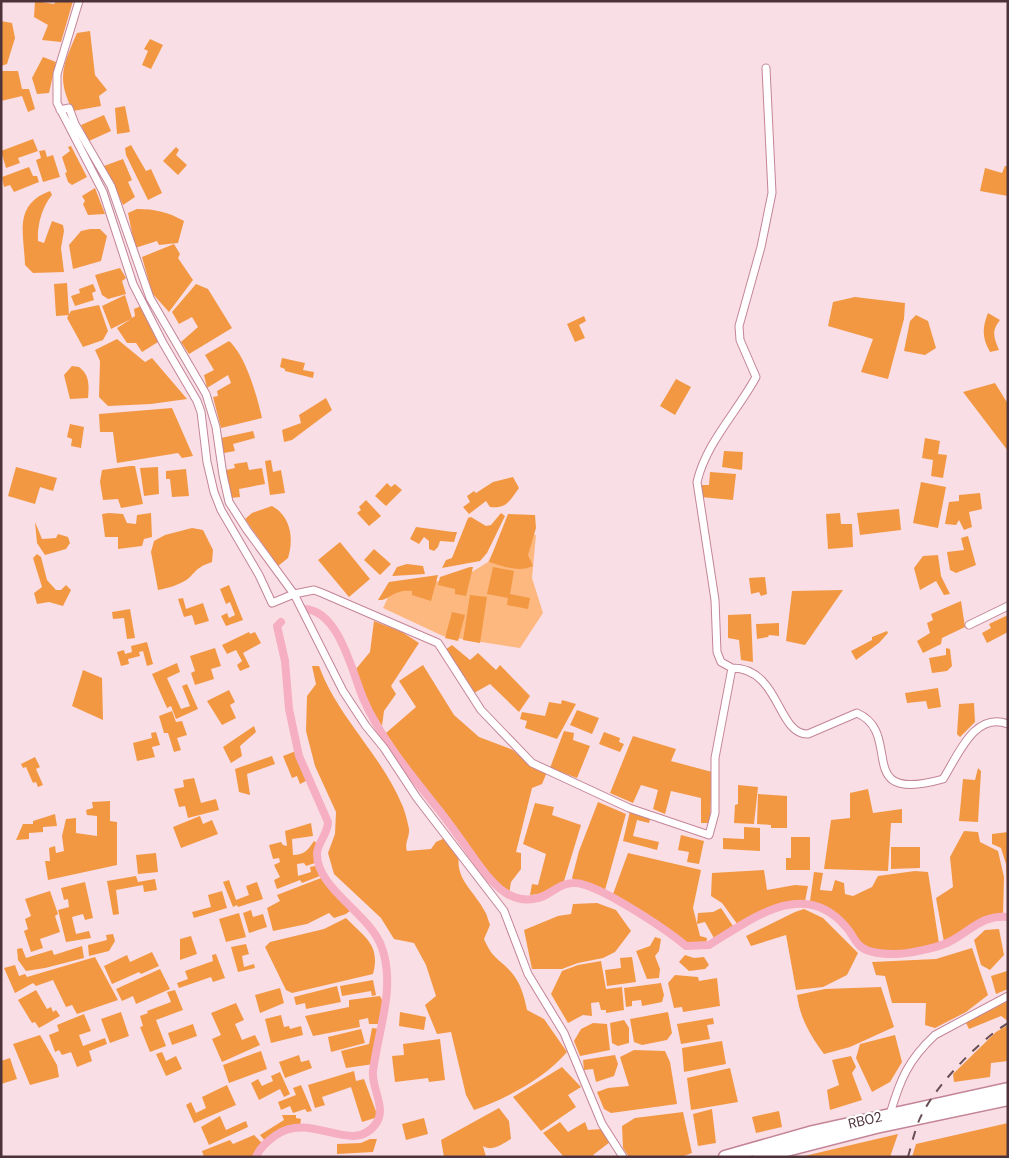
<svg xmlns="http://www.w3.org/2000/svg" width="1009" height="1158" font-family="'DM Sans',sans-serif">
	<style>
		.green { fill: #fcb87f }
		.forest { fill: #f29843 }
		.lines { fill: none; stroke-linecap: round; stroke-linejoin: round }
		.canal { stroke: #f5aec2; stroke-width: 8 }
		.minor-casing { stroke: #c38597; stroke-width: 9 }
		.trunk-casing { stroke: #c38597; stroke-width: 15 }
		.minor { stroke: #fff; stroke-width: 7 }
		.trunk { stroke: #fff; stroke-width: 12 }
		.rail { stroke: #684d54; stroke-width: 2; stroke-dasharray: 9 9; stroke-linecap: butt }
		.labels { text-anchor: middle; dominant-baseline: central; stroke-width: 4.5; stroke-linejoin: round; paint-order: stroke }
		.street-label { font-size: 14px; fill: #4d323a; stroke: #fff }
	</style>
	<rect width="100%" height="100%" fill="#fadee5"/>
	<path class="green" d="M504 531 536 535 532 578 543 613 520 648 443 636 383 608 391 591 467 575 488 562Z"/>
	<path class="forest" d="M35 1 54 4 56 1H73L61 42 42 40 48 25 34 17Z
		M1 21 12 23 15 38 7 64 1 66Z
		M90 31 95 75 107 90 99 96 101 106 73 111C56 78 63 65 77 33Z
		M150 39 163 45 151 69 142 65 148 51 144 49Z
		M43 57 56 62 49 93 37 94 32 78Z
		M1 71H18L22 89H29L35 109 28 112 22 96 1 101Z
		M125 106 130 132 117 134 115 108Z
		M104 115 111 131 89 141 81 125Z
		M33 139 38 151 18 158 20 163 6 168 1 151Z
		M131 145 146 171 151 169 162 193 148 200 126 155 125 148Z
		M71 146 87 177 72 185 68 182 65 173 67 172 62 157 70 151 68 147Z
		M176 147 179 150 176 155 187 165 178 175 163 161Z
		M45 150 47 157 53 155 60 177 43 182 36 160 41 158 39 151Z
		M123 159 132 180 128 182 135 197 123 205 104 166Z
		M1005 166H1008V196L980 191 985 168 1002 173Z
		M29 167 33 176H37L39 182 14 192 10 185 4 187 2 177Z
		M95 188 105 214 88 215 83 204 85 201 82 196Z
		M50 191 52 195C42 207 37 225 38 241L44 243 52 221 63 225 64 231 61 248 64 272 33 273 25 265C24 233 13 205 50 191Z
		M137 209C155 209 168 212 184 221L178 243 159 245 157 241 135 248 128 213Z
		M90 229H100L107 236 101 261 73 269 69 245 81 231Z
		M174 244 180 254 178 258 193 280 169 312 152 293 142 257Z
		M120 268 126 278 122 281 126 294 108 299 102 295 95 275Z
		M67 283 69 315 56 316 54 284Z
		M93 284 96 291 92 293 94 300 75 306 71 296 80 293 79 289Z
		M196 284 208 289 232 328 189 354 181 342 198 327 192 317 179 324 172 312Z
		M125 295 132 318 135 316 134 309 141 306 158 342 142 352 136 343H127L117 328 131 319 111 329 102 306Z
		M855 297 905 303 904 319 888 379 861 372 873 339 828 326 833 302Z
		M99 305 108 331 103 340 83 347 67 318 71 311Z
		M988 313 1000 320C991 331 994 338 999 350L990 352C982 338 982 328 988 313Z
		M916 315 928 321 936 348 925 355 904 351 910 321Z
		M584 316 586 321 579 325 585 338 575 342 567 324Z
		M117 339 145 362 152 358 187 399 151 404 108 406 99 397 100 361 95 350Z
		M229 341C246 356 257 396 262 418L221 428 213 397 218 396 217 391 231 383 228 375 207 388 204 375 214 370 205 355Z
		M282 358 305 363 303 370 314 372 313 378 285 371V369L280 367Z
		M72 366 79 367C90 375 89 386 88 398L70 399 64 375Z
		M676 379 691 387 675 415 660 406Z
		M995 383 1008 404V451L963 392Z
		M326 398 332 410 292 440 284 442 282 430 301 423 299 415Z
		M172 408 193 456 182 458 178 453 117 463 113 432H100L99 414Z
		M70 424 84 427 81 448 71 446 72 439 67 437Z
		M253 431 255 438 233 444 235 451 224 453 221 438Z
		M925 438 940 441 938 454 947 455 943 478 931 476 933 460 922 458Z
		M724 451 743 452 742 470 722 467Z
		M271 460 273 472 281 470 285 493 270 495 265 461Z
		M247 462 249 470 262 468 265 484 239 489 240 497 231 498 226 470 235 468 234 464Z
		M130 466H135L143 504 121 508 118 499 103 500 100 482 102 470Z
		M16 467 57 478 53 491 40 487 35 504 8 496Z
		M158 467 159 494 144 496 140 468Z
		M186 469 189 496 172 497 170 479H166V471Z
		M710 472 736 474 733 500 701 497 702 485H709Z
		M513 477 519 488C510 500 507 509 490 507L486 501 469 514 463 507 470 502 467 496 474 491 476 493 493 482Z
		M921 482 946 487 938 528 913 523Z
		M387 483 391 487 395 484 402 490 386 506 375 496Z
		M980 493 982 509 969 512 972 527 964 530 959 520 956 525 945 524 949 502 959 501V495Z
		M366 500 381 516 369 526 357 513 361 510 359 507Z
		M272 506C291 516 294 539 288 558L278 566 245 519 252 513Z
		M899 509 901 530 860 535 857 513Z
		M109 513 123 514 127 523 136 524 137 515 151 513 152 537 144 539 142 546 118 549V537H105L102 514Z
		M501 513 505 516 487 553 480 561 442 568 446 560 452 558 468 518 471 517 486 526 491 525Z
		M840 513 841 524H852L853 547 828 549 826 514Z
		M508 514 535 515 536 528 528 555 533 566C519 573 503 566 489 562Z
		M35 522 42 539 56 538 58 534 68 537 70 543 66 549 45 555 37 543Z
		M416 527 453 532H457L454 542 440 541 438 547 434 551 429 549V541L424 537 419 544 410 539Z
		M192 528 203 530 213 550 212 562C198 567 198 569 189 578 180 585 168 588 158 590L151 552 154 541 165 535Z
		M968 536 976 565 956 573 950 570 947 552 964 550 961 538Z
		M340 542 370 579 349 597 318 560Z
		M374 549 391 564 380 575 364 560Z
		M37 554 41 557 47 580 56 590H61L66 585 71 590 63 606 49 602 37 604 34 593 42 587 33 558Z
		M938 555 941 576 950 594 944 595 936 581 920 590 914 568 923 556Z
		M407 564 423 566 425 574 392 576 397 567Z
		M470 567H473L466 596 455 594V589L438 585 440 577Z
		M493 567 514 571 510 594 530 598 528 609 507 605 508 598 487 594Z
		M438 575 431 601 412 595V591C392 589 390 601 378 600L389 582Z
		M765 577 767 594 761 596 759 592 751 594 749 578Z
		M229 585 243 620 226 626 221 616 227 613 229 618 235 615 230 602 226 604 220 589Z
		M843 590 805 645 786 641 792 591Z
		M470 595 487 597 480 643 463 640Z
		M183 598 186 609 203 603 209 621 195 625 192 615 184 617 178 599Z
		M961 601 965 627 942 638 941 644 923 653 917 641 930 633 927 623 933 620 931 614Z
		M130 609 135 638 127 639 124 618 113 619 112 612Z
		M452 612 465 615 458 641 445 638Z
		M751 614 753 662 741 660 739 640 728 638V615Z
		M1008 615V632L987 643 982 633 991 628 989 624Z
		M374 621 402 632 419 643 391 686 396 694 384 711 382 726 370 707 356 669 370 652Z
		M779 623V636L769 635 768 637 757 639 756 624Z
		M887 631 888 633 879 643 856 660 851 651 872 640V637Z
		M249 632 250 634 255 632 261 643 243 653 250 667 240 671 237 665 242 661 236 650 227 654 222 645Z
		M147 642 153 664 147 666 143 651 139 652 140 656 128 659 129 664 121 666 117 652 124 650 125 654 132 652 131 646Z
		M452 645 470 660 478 653 496 670 500 665 530 696 519 712 490 684 474 693 445 650Z
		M215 648 221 666 211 669 214 679 195 685 191 673 195 671 190 656Z
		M946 648 950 649 952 666 947 671 932 673 929 658 946 655Z
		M177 663 180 672 167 678 181 709 190 706 182 686 187 684 198 709 176 719 171 706 167 708 152 674Z
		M423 665 454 715 479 737 513 750 528 764 547 772 542 784 532 788 516 852 521 853V869L511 882 509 894 489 875 420 784 386 733 416 707 399 681Z
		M312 666H319C338 718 382 755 403 807 405 812 408 823 409 829 410 837 404 843 407 851L431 849 436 842 445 838 459 856C455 879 475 892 484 910 487 914 488 920 490 925L484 939C493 960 499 958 512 973 521 984 524 996 527 1010L544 1019 567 1052C544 1079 507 1098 474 1110L466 1095 451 1032 437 1034 425 1005 436 996 426 965 414 943 394 939 381 918 334 874 328 853 335 834 336 812 315 766 306 731 307 696 316 684Z
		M83 670 102 678 103 720 72 706Z
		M938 688 941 707 928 709 926 701 907 703 905 693Z
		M229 690 235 702 230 705 236 718 222 725 207 701Z
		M562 700 576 704 557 739 525 728 527 721 520 719 522 712 545 716 549 702 561 704Z
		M974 703 975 722 960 737 957 734 959 704Z
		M577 710 599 718 592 734 570 725Z
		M172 711 176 722 182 721 187 735 177 738 181 750 174 752 168 733H164L159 716Z
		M254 726 256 732 240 746 242 756 231 763 223 747Z
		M564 731 574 733 573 740 590 746 577 778 550 768Z
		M156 732 160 745 152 747 155 757 137 761 133 743 152 738 151 733Z
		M604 732 620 738 619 742 624 744 620 752 599 744Z
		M633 736 676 749 671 761 712 772 710 823H701V798L671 791 665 814 653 809 658 790 641 785 633 803 610 793Z
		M296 751 308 780 300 784 297 776 292 778 283 756Z
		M272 756 275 764 247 774 250 795 239 792 235 769Z
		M35 757 40 767 36 769 43 785 38 787 36 782 33 783 26 767 23 768 21 764Z
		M978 768 981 771 978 822 959 821 963 779 975 780Z
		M194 778 201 803 216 799 219 810 188 818 185 806 179 807 174 789 184 787 183 780Z
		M738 785 758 787 754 824 734 823 735 805 738 804Z
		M868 789 873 813 902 809V823H891L888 871 824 869 831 820 850 818V793Z
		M758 794 787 796V828H771V825L757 824Z
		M110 801V821L117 822V865L48 880 45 861H50L49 848 55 846 56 853 64 851 62 836 66 819 76 818V833L97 836V816L87 815 86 810 93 808 92 802Z
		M598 802 626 814 605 890 576 882 572 878 579 851Z
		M535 803 554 807 552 815 581 825 564 881 539 894 530 895 532 884 538 885 546 854 523 844Z
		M630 811 651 816 649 823 637 820 633 836 659 842 657 850 623 841Z
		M55 814 57 826 43 827V832L29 833V839L16 840 23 824H33V821Z
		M200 816 203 824 212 820 218 834 181 848 173 827Z
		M311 823 313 836 292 839 293 855C304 855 308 850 314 841L318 844 314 852 315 863 306 866 304 863 297 864 298 876 311 872 310 867 315 866 320 876 302 883 300 880 277 889 274 880 280 877 274 865 280 862 279 858 273 859 269 845 281 842 283 845 287 846 285 831Z
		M744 827 760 828V851L723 849V838L744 839Z
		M964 831 978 832 980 842 998 851 1004 877 1003 915C978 911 965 936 944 942L936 898 953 887 950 857Z
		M1008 832V914L1006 864 1001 848 992 844V834Z
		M681 835 704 841 699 864 687 862 689 852 678 850Z
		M791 837H810V870H786V858H791Z
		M891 847H920V868L891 869Z
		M156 853 158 872 138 874 136 855Z
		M628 853 701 870 693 908 700 936 707 938 706 945H686L613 894Z
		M764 870 767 890 795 885 808 886 805 901 773 907 738 925 722 903 711 896 712 873Z
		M915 871 928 872 939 943 897 952 876 951 861 944 838 914 810 901 814 872 823 873 820 890 832 891 835 880 844 883 845 894 853 896 872 887 878 876Z
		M136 876 138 882 155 879 157 890 144 892 143 885 116 890 119 914 113 915 107 881Z
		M321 878 351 910 346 914 334 918 329 913 307 924 273 931 267 908 280 901 277 895Z
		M229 880 236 900 249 895 246 886 257 882 263 899 238 907 237 905 233 907 223 882Z
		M85 882 93 918 85 920 83 914 72 917 76 934 89 931 91 938 66 942 58 910 69 907 68 899 64 900 61 888Z
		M50 891 58 914 55 916 60 932 40 939 43 948 31 952 24 931 28 929 25 919 31 916 25 899Z
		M222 891 227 908 194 918 192 912 211 907 208 895Z
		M597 903 616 910 631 931 615 952 603 958 578 963 562 969H532L524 930 558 916 571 914 573 904Z
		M721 908 735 929 715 940 705 922 697 924 698 913 713 912Z
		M804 909 823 918 858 953 847 975 823 987 796 990 786 935 751 946 746 936 795 912Z
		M251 910 253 917 263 914 267 927 249 933 243 913Z
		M239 913 246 937 226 942 219 919Z
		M346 918C364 937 381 944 373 974L292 993 286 990 265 947 270 942 324 929Z
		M999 929 1004 955 990 970 981 965 974 940 985 930Z
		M113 934 115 941 109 951 89 956 88 945 107 940 106 935Z
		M191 936 197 954 180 960V939Z
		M655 937 661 939 659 951 655 956 660 969 659 978 647 979 636 951 650 946Z
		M246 944 249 954 242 956 244 967 254 964 255 968 238 972 231 947Z
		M82 946 84 958 45 968 26 971 18 960 17 949 22 948 26 958 52 950 54 955Z
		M972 948 988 995 966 1012 935 1028 925 1025 926 1003H892L885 976 876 975 872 962 936 959Z
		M152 952 159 966 141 974 139 972 112 984 104 966 127 955 130 962Z
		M216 954 225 978 213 982 211 977 179 988 177 983 188 979 185 971 213 961 212 955Z
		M685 955 694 958 704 957 709 965 705 969 689 971 679 962Z
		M95 957 118 1000 77 1014 72 1005 66 1007 53 980 36 986 33 983 15 993 4 968 15 965 19 976 25 974 27 977Z
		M632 957 636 982 607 986 605 970 621 968 620 958Z
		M601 961 606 989 622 987 624 1010 606 1013V1010H601L599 1002 591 1003 592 1016 583 1015 568 1023 551 994 562 971 578 965Z
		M1008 968V989L996 994 991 976 1007 971Z
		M160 969 170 989 136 1004 133 996 122 1001 116 989Z
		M675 975 698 977 699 981 717 978 720 1006 683 1012 682 1007 674 1008 668 983Z
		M373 980 376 995 372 996 371 991 342 996 340 986Z
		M661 983 664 995 662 1002 642 1006 641 1000 632 1001V1006L626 1007 624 988Z
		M337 986 341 1002 306 1009 305 1003 296 1005 294 997Z
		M881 987 894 1027 850 1047 824 1054C810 1035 800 1018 797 995L825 989Z
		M280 988 284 1003 260 1013 255 995Z
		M36 990 47 1009 51 1007 53 1012 56 1010 60 1016 39 1028 35 1022 32 1023 18 1000Z
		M175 990 183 1010 156 1020 166 1046 150 1052 140 1027 143 1026 140 1016 148 1013 147 1011 171 1002 167 992Z
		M380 996 384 1004 379 1024H369L368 1018 359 1020 360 1027 313 1036 305 1016 349 1007V1000Z
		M1008 999V1021L1001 1016 969 1029 965 1021Z
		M236 1003 244 1020 235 1024 242 1040 255 1035 260 1045 222 1062 212 1039 221 1035 211 1013Z
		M121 1012 129 1036 110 1043 101 1019Z
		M400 1012 426 1017 424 1030 399 1026Z
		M668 1012 672 1033 667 1040 642 1045 634 1042 630 1019Z
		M84 1014 91 1031 79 1035 83 1046 105 1038 107 1044 89 1051 92 1061 77 1067 71 1052 62 1055 59 1050 55 1052 49 1035 59 1031 57 1025Z
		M281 1015 284 1027 289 1026 290 1029 301 1026 303 1035 271 1043 265 1019Z
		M713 1018 714 1024 707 1025 710 1039 681 1044 677 1024Z
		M624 1020 629 1028V1043L618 1046 612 1043 610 1023Z
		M593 1023 607 1024 610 1050 580 1056 574 1041 581 1029Z
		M193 1024 197 1036 172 1045 168 1033Z
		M1008 1025V1061L991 1063 990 1077 954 1082 953 1074 996 1032Z
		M372 1028 380 1029 374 1064 346 1068 341 1051 369 1044Z
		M361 1029 365 1043 331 1052 328 1037Z
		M40 1035 57 1065 59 1077 30 1085 13 1044Z
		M895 1035 902 1062 890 1082 872 1092 856 1058 860 1044Z
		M440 1039 445 1080 429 1082 428 1078 395 1082 392 1056 404 1055 403 1044Z
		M722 1041 726 1064 684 1072 682 1048Z
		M634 1050 665 1051 670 1062 677 1104 611 1113 604 1109 597 1092 608 1088 629 1086 620 1057Z
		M261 1051 267 1069 229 1083 223 1065Z
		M162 1052 166 1061 176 1056 182 1069 166 1076 156 1054Z
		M299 1055 301 1062 309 1060 312 1068 285 1078 279 1062Z
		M615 1055 618 1064 614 1076 596 1082 593 1069 584 1070 583 1060Z
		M851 1056 856 1067 852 1073 862 1100 830 1110 827 1090 839 1085 832 1060Z
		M10 1058 17 1079 1 1084V1061Z
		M562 1067 581 1087 568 1095 576 1107 541 1131 513 1097Z
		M730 1068 738 1102 691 1110 687 1078Z
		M354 1071 356 1081 364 1079 378 1117 362 1122 351 1087 322 1097 325 1105 315 1108 308 1085Z
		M280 1072 290 1094 284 1097 280 1089 259 1100 251 1083 258 1079 262 1086 273 1081 271 1076Z
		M227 1085 236 1105 194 1123 186 1105 191 1102 196 1113 206 1108 202 1097Z
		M301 1085 312 1111 307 1112 305 1109 293 1113 290 1106 281 1110 278 1102 296 1095 293 1088Z
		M499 1108 509 1121 511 1139C502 1144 493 1152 483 1146L486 1157H444L441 1140Z
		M712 1109 716 1143 698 1146 693 1114Z
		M779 1111 782 1127 756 1133 752 1117Z
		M683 1112 692 1153 681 1157H629L623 1148 622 1126 635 1118Z
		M282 1115H296V1118L301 1119 300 1126H290L266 1142 260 1135 284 1120Z
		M220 1116 226 1130 246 1121 248 1127 209 1145 201 1127Z
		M424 1118 428 1134 406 1140 402 1124Z
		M560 1122 568 1132 585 1122 588 1130 602 1129 610 1142 593 1155 594 1157H564L543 1133Z
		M1008 1123V1157H912L916 1144Z
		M898 1134 890 1157H800Z
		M254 1135 264 1145 256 1157H204L202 1151 230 1140 233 1144Z
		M370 1139H377L373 1152 337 1154V1144L361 1143Z"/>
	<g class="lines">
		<path class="canal" d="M304 609C339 610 352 672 363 698 380 738 412 776 439 810 453 828 466 847 479 865 495 887 514 908 544 896 554 891 563 882 575 883 599 884 667 930 686 946L709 945C752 919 804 877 846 927 851 932 854 940 859 945 866 953 885 954 895 954 908 954 935 948 947 943 969 933 981 914 1008 917
			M256 1157C261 1146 267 1142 276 1135 312 1110 354 1158 377 1122 386 1107 371 1087 373 1071 378 1030 396 988 382 948 371 914 316 889 317 853 318 842 328 834 328 822L299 756 289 709 285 661 277 626 281 622"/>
		<g class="minor-casing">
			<path id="minor" d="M60 110 69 108 75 124 111 186 150 298 206 394 216 427 223 475 229 502 247 530 294 594 272 603 259 575 221 510 214 492 207 462 201 412 197 401 163 343 133 284 103 192 57 103V74L79 1
				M969 625 1008 606
				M732 668 721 662 717 652 715 600 697 482C706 443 737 412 756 377L740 340 739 326 761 247 772 193 766 68
				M890 1114C900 1080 908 1060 935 1035L1008 996
				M623 1157 602 1124 564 1033 528 974 504 911 417 798 384 748 366 726 343 691 294 594 314 590 322 593 438 643 481 710 532 763 629 808 709 835 715 813V758L732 668C780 668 777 735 808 734L857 713C905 734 851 805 943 779 958 756 974 711 1008 724"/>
		</g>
		<g class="trunk-casing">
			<path id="trunk" d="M725 1157 813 1132 1008 1089
				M759 1157 876 1127 1008 1099"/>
		</g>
		<use href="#minor" class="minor"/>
		<use href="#trunk" class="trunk"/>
		<path class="rail" d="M908 1157C911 1146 914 1134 918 1123 930 1091 978 1041 1008 1023"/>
	</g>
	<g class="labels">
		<g class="street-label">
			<text transform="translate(865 1120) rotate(-13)">RB02</text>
		</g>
	</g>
	<rect width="1009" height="1158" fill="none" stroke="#4d323a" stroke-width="5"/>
</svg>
